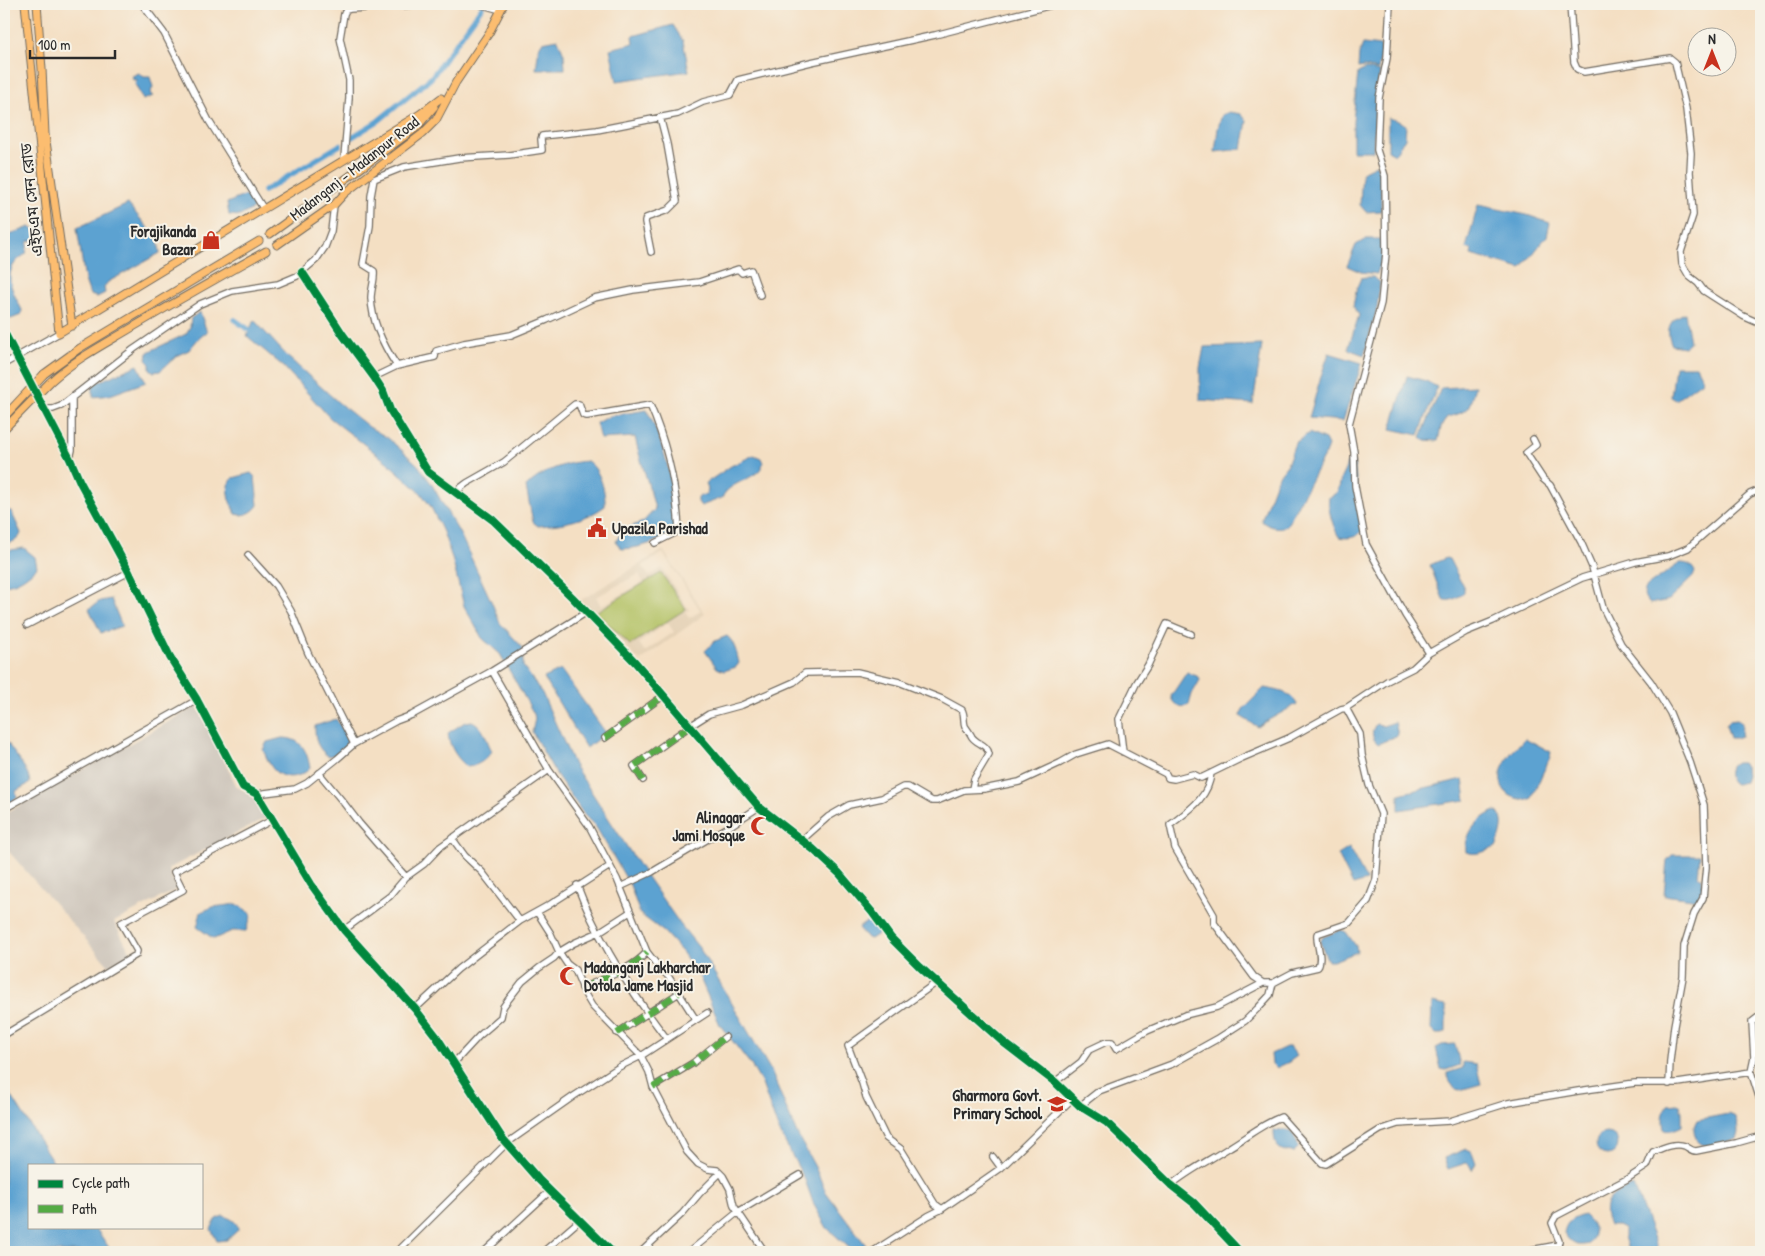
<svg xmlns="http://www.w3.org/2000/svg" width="1765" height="1256" font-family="'Patrick Hand','Noto Sans Bengali',sans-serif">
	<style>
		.built { fill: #e4d0b4; fill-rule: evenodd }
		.industrial { fill: #cbc2b8 }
		.green { fill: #b2c163; stroke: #6e7647 }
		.water { fill: #5ca2d1; stroke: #44667e }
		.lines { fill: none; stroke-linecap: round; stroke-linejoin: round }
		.canal { stroke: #5ca2d1; stroke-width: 5.5 }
		.minor-casing { stroke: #716a60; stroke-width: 8 }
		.major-casing { stroke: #716a60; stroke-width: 9 }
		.minor { stroke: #fff; stroke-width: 5.5 }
		.major { stroke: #fcbd6f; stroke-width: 7 }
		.major-bridge-casing { stroke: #716a60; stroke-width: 9; stroke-linecap: butt }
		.major-bridge { stroke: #fcbd6f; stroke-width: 7 }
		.quiet { stroke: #54ab44; stroke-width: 6; stroke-dasharray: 12 6; stroke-linecap: butt }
		.cycleway-casing { stroke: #f7f3e8; stroke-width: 11 }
		.cycleway { stroke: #00873e; stroke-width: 8 }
		.labels { text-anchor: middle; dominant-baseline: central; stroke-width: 4; stroke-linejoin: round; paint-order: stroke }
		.street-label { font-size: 16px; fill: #2b2b2b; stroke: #f7f3e8 }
		.poi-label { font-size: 16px; font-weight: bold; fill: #2b2b2b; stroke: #f7f3e8; text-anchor: end }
	</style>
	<rect width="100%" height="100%" fill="#f7f3e8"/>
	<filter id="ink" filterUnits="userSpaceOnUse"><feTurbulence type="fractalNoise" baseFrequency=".02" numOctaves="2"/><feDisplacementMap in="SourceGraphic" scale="10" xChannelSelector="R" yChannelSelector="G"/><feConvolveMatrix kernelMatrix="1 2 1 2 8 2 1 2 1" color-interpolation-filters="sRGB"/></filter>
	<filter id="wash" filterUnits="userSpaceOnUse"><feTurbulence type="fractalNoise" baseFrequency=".0096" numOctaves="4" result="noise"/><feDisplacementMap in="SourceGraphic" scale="20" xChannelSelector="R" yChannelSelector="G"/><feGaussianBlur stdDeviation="1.12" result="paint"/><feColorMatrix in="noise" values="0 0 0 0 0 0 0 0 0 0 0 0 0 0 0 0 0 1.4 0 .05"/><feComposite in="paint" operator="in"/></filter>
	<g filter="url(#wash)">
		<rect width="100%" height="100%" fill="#f4dfc3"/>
		<path class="built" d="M663 550 705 614 640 661 581 600ZM663 553 701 611 689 618 685 612 689 610 662 568 649 576 642 566ZM639 574 643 582 601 606 596 597ZM668 623 674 632 645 652 639 643Z"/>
		<path class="industrial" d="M197 706 237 787 254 796 266 818 168 869 177 889 114 922 131 954 109 966 4 846V814Z"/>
		<path class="green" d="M661 573 686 609 630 645 596 612Z"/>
		<path class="water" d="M673 25 683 41 689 71 617 81 610 49 634 43 633 36Z
			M558 39 564 54 565 69H536L539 47 542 42Z
			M1363 44 1381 46V52L1378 70 1365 67 1358 68 1359 54Z
			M1366 69 1380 72 1376 96 1373 151H1353V121L1358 73Z
			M139 73 144 77H150L153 87 150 94 153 96 143 100 135 84 137 79 133 80 132 76Z
			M1229 112 1241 114 1247 121 1242 149 1215 152 1218 128 1222 115Z
			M1388 118 1396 120 1406 125 1405 138 1395 154 1388 150Z
			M1376 165 1381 175V211L1366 212 1360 205 1362 172Z
			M246 195 249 198 254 208 240 216 229 215 227 203Z
			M128 204 158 240 160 253 108 282 104 287 105 293 97 297 90 295 85 280 77 228Z
			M1478 205 1527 215 1550 223 1547 236 1521 269 1471 255 1472 250 1466 248Z
			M30 227C35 230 40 232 40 239L28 241 26 254C0 269 11 289 22 310L21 315 11 319 4 315V237Z
			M1366 239H1383L1384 252 1377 274 1361 272 1347 266 1356 245Z
			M1365 277H1373L1380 282 1377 308 1364 355 1348 349 1359 315 1353 306 1357 287 1361 278Z
			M200 312 207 332 198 339 189 350 178 355 160 371 154 372 150 369V364L147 361 148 352 186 334 190 327 191 318Z
			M1685 313 1690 342 1684 347 1672 345C1665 330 1669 319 1685 313Z
			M254 320 289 358 339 403 369 427 388 438 418 465 431 483 461 536 492 603 500 623 523 648V666L542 693 574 765 640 867 680 924 700 949 716 976 771 1071 797 1134 815 1167 826 1192 871 1252H854L827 1228 814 1205 805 1180 778 1129 762 1084 751 1065 720 1025 700 978 683 953 664 932 640 914 630 885 609 849 596 827 585 816 556 774 532 732 535 719 534 714 500 654 482 638 464 606 452 558 443 532 431 507 421 493 387 462 330 418 284 367 247 336Z
			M1262 345 1253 404 1200 400V368L1204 347Z
			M1329 353 1362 363 1343 421 1309 418 1321 376Z
			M138 365 146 382 110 395 93 397V384Z
			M1675 366H1696L1701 376 1702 381 1676 400 1671 397Z
			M1407 376 1426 381 1437 387 1419 435 1391 429Z
			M1475 386C1469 408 1470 412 1447 417L1441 427 1438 441 1424 440 1421 437 1441 388Z
			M647 410C666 448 674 486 677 528 662 541 642 548 622 549L616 542 622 530 643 522 655 509C650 485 640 462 635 437L600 439 596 423 610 416Z
			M1309 433 1325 440 1328 446 1325 454 1287 525C1278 530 1269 527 1261 521L1277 478 1287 465 1295 443Z
			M754 455 761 458 763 463C760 480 729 480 722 498L701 506 698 502V497L706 494 708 490 706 483 731 466Z
			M587 461C600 468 606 493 605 506 587 520 560 525 538 526L533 522 526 487C541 471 566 462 587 461Z
			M1354 461 1362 531C1357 538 1347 539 1339 537 1333 527 1327 508 1329 497 1340 493 1339 487 1341 478 1343 473 1346 469 1347 463Z
			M251 473 255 477 258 505C254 512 244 517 236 514L230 502 228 485 233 478Z
			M4 510 11 511 21 533C19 541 11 542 4 545Z
			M24 548 35 557 37 567C28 576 18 584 4 585V551Z
			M1446 558 1449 559 1464 588V593C1458 597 1450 603 1443 599L1430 565Z
			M1680 563C1688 563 1692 565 1695 572L1693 577 1669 600 1650 604C1644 598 1642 594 1647 586Z
			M111 599 122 626 101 633 89 609 100 601Z
			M727 636C734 641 737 654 739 663L736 667 724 671 717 668 705 651 715 641Z
			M561 670 606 733 586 748 544 678Z
			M1187 672 1199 677 1200 680 1192 694 1189 705C1181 709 1172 705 1171 696Z
			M1264 688C1275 690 1293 692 1297 704L1265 722 1258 727 1240 716 1243 709Z
			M336 719C349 737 355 752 328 756 317 748 315 740 315 726Z
			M1737 720 1742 723 1741 736 1735 738H1730L1726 725 1729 721Z
			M472 721C484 726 486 740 492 751 486 760 478 766 467 767 457 758 449 747 448 733L465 722Z
			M1395 722 1398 735 1378 744C1371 738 1371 731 1376 724L1383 726Z
			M282 738C302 738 307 751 310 768 301 778 283 781 273 769 269 764 266 756 263 750L267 742Z
			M1525 738 1551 752 1550 757 1531 799C1503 802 1493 781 1507 759 1512 751 1519 745 1525 738Z
			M4 742 8 743 10 747C17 757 29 771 30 783L16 791 17 798 4 806Z
			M1736 763H1742L1745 766 1746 776 1744 782 1737 784 1732 783C1727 776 1727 767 1736 763Z
			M1463 779 1466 800 1399 810V794Z
			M1496 811C1507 819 1501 836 1496 847 1486 851 1476 856 1466 852 1464 834 1479 816 1496 811Z
			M1349 848 1367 881 1353 885 1338 855Z
			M1672 855H1700L1698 876 1702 878 1703 887 1699 900 1664 895 1667 860Z
			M237 904 252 914 246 931H232L214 939 197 927 201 912 213 907Z
			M871 919 874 920 882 931 870 939 867 938 858 928Z
			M1341 930 1346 932 1356 946 1357 952 1333 961H1328L1320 942 1323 937Z
			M1432 1003 1446 1006V1032L1443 1034H1436L1431 1029Z
			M1455 1044 1460 1065 1446 1070 1441 1069 1436 1048 1442 1045Z
			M1286 1047H1290L1297 1056 1289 1062 1276 1068 1272 1064 1271 1054Z
			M1463 1062 1476 1064 1481 1084 1460 1090 1455 1089 1448 1079 1447 1073 1463 1068Z
			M4 1084 55 1165H29V1227H95L112 1252H4Z
			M1677 1104 1680 1105 1682 1112V1126C1676 1129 1669 1132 1664 1128 1662 1120 1663 1111 1668 1105Z
			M1728 1114 1734 1116C1737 1123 1740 1131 1736 1139 1724 1144 1699 1153 1695 1135 1693 1128 1694 1126 1697 1120Z
			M1286 1130 1292 1132 1299 1147 1294 1152C1279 1152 1274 1146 1274 1131Z
			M1596 1144a11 11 0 1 1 22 0a11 11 0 1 1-22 0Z
			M1466 1149 1472 1152 1476 1163 1472 1170 1469 1164 1466 1163 1448 1169 1444 1158Z
			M1634 1186 1659 1252H1629L1624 1237V1229L1618 1226H1609C1599 1202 1611 1193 1634 1186Z
			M1584 1215C1595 1226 1598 1231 1589 1244 1576 1247 1571 1244 1564 1233 1566 1221 1573 1218 1584 1215Z
			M223 1216C230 1218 238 1221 238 1230L227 1240 217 1241 211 1229 216 1219Z"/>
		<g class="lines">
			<path class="canal" d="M352 137 378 121 431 78 482 7
				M264 191 340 145
				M235 320 255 334"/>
		</g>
	</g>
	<g filter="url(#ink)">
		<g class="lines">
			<g class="minor-casing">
				<path id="minor" d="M142 4 164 33 209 121 263 208
					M479 4 501 10
					M1390 4 1387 58 1379 98 1377 150 1385 176 1386 253 1381 303 1349 424 1354 452 1355 486 1366 544 1405 615 1429 653
					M1570 4 1574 62 1577 69 1584 72 1670 58 1675 62 1686 109 1691 153 1690 172 1693 215 1681 252 1682 264 1689 276 1698 283 1704 291 1743 316 1761 324
					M344 158 349 98V80L340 38 344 14 346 10 350 9 427 4
					M651 252 645 222 646 218 668 210 677 201 667 144 660 117
					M302 272 343 335 374 377 383 391 390 410 428 472 493 520 572 597 635 662 759 807 813 849 839 873 872 912 891 938 920 967 1003 1042 1055 1082 1080 1106 1106 1122 1171 1185 1194 1203 1240 1252
					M4 332 70 459 80 482 129 572 170 657 197 700 243 787 257 794 311 884 344 930 415 1009 436 1036 502 1138 538 1179 612 1252
					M4 364 59 333
					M397 366C383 345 372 323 371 298 371 289 375 280 374 271L363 264 370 226 371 196 374 179 404 167 459 158 509 155 542 150 541 139 542 136 597 130 678 114 703 102 730 95 738 80 811 62 935 35 1056 4
					M374 377 397 366 435 357 436 351 464 343 511 335 547 320 594 298 633 290 699 282 738 269 742 273 751 270 760 295
					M45 409H53L61 406 134 349 200 304 232 291 278 284 297 276 316 260 325 247 331 231 334 205
					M1533 439 1536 445 1526 453 1543 479 1550 485 1581 542 1592 567 1603 608 1621 644 1651 682 1670 713 1690 762 1704 805 1706 867 1703 898 1694 914 1684 946 1683 977 1674 1026 1670 1061 1669 1084
					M70 459 72 450V398
					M455 492 467 483 504 462 575 404H579L583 415 587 416 650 405C667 444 676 486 679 528L675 533 655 543
					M248 555 276 586 291 611 308 653 354 744
					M27 625 129 572
					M492 671 549 770 589 826 617 879 647 952 657 965 668 976 696 1020
					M605 738 663 696
					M1123 752 1119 719 1136 684 1148 665 1167 624 1191 634
					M319 773 343 802 359 823 406 877
					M1211 773C1209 798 1188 811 1170 825L1175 848 1214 915V923L1254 977 1263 983H1273L1292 973 1318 967C1323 955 1316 946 1317 934L1349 923 1368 901 1376 880 1381 814 1369 785 1362 755 1360 734 1346 708
					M643 780 634 766 690 726 709 714 742 705 794 682 805 673 857 672 899 682 942 699 962 710C965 715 963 721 965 726 967 729 970 733 972 737 977 744 987 744 989 754L974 779 972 789
					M257 794 295 789 307 783 337 759 354 744 396 721 412 715 492 671 587 612
					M4 809 197 700
					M452 838 465 856 482 872 520 921
					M802 840 828 817 849 805 882 798 903 787H908L932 801H937L964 790 984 789 1019 782 1060 763 1076 754 1108 744 1166 774 1168 778 1174 779 1193 774 1201 778 1242 758 1289 738 1341 709 1346 708 1387 681 1413 668 1429 653 1466 632 1493 621 1582 578 1635 562 1668 556 1688 548 1750 494 1757 491H1761
					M577 885C598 941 631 992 667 1039
					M620 887 652 872 730 826 759 807
					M537 912 551 934 559 952 567 964 575 970 586 996 592 1006 641 1056 649 1072 653 1087 687 1152 698 1164 708 1169 717 1170 723 1176 730 1189 734 1206 765 1252
					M344 930 390 896 406 877 424 864 440 847 549 770
					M937 982 848 1046 862 1083 866 1097 886 1138 901 1149 935 1204 942 1209
					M582 988C604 978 631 970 647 952
					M415 1009 458 969 520 921 549 905 610 866
					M617 1033 679 993
					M4 1035 136 955 137 951 121 923 183 890 174 872 272 820
					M453 1064 479 1036 501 1017 503 1007 508 1000 522 982 539 968 554 958 559 952 574 943 599 932 630 912
					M1751 1072 1761 1103
					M1055 1082 1081 1062 1089 1050 1106 1042H1112L1116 1049 1147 1031 1185 1015 1217 1007 1263 983
					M653 1087 693 1063 725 1037
					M1080 1106 1099 1091 1172 1064 1217 1039 1245 1021 1257 1009 1270 995 1273 983
					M993 1157 1001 1168
					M1171 1185C1189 1170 1210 1160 1230 1147 1247 1137 1262 1124 1281 1117L1322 1163 1326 1164 1380 1130 1398 1124 1450 1121 1508 1103 1578 1091 1635 1083H1678L1751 1072 1754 1058 1752 1022 1761 1015
					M400 1249 507 1143 574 1096 619 1067 641 1056 707 1013
					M484 1252 550 1191
					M543 1252 580 1220
					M641 1252 682 1214 700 1193 720 1173
					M689 1252 738 1212 800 1175
					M872 1252 928 1216 942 1209 1001 1168 1072 1099
					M1520 1252 1558 1245 1559 1241 1552 1223 1556 1216 1627 1179 1647 1166 1653 1152C1662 1148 1675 1142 1685 1146 1689 1148 1691 1151 1696 1151L1736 1143 1761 1136"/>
			</g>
			<g class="major-casing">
				<path id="major" d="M25 4 59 333 420 114 441 98
					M37 4 42 69 45 134 72 326
					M270 234 416 128 434 107
					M277 245 334 205 345 193 422 134 436 120 456 82 489 33 504 4
					M44 374 80 348 259 241
					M50 382C75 359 105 344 133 327 177 301 221 276 266 251"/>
			</g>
			<use href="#minor" class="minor"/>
			<use href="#major" class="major"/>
			<g class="major-bridge-casing">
				<path id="major-bridge" d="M4 417 44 374
					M4 429 50 382"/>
			</g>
			<use href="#major-bridge" class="major-bridge"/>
			<path class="quiet" d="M605 738 663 696
				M643 780 634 766 690 726
				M582 988C604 978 631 970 647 952
				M617 1033 679 993
				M653 1087 693 1063 725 1037"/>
			<g class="cycleway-casing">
				<path id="cycleway" d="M302 272 343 335 374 377 383 391 390 410 428 472 493 520 572 597 635 662 759 807 813 849 839 873 872 912 891 938 920 967 1003 1042 1055 1082 1080 1106 1106 1122 1171 1185 1194 1203 1240 1252
					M4 332 70 459 80 482 129 572 170 657 197 700 243 787 257 794 311 884 344 930 415 1009 436 1036 502 1138 538 1179 612 1252"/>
			</g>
			<use href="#cycleway" class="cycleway"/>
		</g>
	</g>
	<defs>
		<g id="shop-bare" transform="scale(1.5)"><path d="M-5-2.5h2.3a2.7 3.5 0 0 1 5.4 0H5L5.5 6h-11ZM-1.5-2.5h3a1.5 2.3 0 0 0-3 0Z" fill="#c8321e" stroke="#f7f3e8" stroke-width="2.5" paint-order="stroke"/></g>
		<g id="civic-bare" transform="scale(1.5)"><path d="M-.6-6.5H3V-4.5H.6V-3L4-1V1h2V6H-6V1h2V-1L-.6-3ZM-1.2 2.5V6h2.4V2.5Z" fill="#c8321e" stroke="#f7f3e8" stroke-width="2.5" paint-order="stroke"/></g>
		<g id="mosque-bare" transform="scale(1.5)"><path d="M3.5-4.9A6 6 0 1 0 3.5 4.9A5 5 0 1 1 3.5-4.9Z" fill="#c8321e" stroke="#f7f3e8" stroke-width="2.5" paint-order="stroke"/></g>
		<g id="school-bare" transform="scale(1.5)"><path d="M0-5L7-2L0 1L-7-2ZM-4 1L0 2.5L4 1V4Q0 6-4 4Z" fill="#c8321e" stroke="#f7f3e8" stroke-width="2.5" paint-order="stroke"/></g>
	</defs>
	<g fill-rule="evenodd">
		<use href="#shop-bare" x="211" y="240"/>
		<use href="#civic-bare" x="597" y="528"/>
		<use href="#mosque-bare" x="760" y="826"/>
		<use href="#mosque-bare" x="569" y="976"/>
		<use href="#school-bare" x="1057" y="1104"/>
	</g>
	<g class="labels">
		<g class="street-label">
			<text transform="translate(354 168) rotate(-38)">Madanganj - Madanpur Road</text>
			<text transform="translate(31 200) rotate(-96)">এইচএম সেন রোড</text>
		</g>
		<g class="poi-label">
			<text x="196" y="231">Forajikanda<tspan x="196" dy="18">Bazar</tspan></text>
			<text x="612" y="528" text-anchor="start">Upazila Parishad</text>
			<text x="745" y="817">Alinagar<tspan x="745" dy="18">Jami Mosque</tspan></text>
			<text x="584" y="967" text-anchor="start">Madanganj Lakharchar<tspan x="584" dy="18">Dotola Jame Masjid</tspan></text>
			<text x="1042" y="1095">Gharmora Govt.<tspan x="1042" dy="18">Primary School</tspan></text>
		</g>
	</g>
	<rect width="1765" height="1256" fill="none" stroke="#f7f3e8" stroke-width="20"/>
	<rect x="28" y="1164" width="175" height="65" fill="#f7f3e8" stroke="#a5a39c"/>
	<rect x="38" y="1180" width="25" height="8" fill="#00873e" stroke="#a5a39c"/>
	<text x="72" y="1188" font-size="15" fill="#2b2b2b">Cycle path</text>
	<rect x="38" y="1205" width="25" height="8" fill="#54ab44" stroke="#a5a39c"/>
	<text x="72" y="1214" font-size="15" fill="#2b2b2b">Path</text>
	<g transform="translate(1712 52)"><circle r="24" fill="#f7f3e8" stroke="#a5a39c"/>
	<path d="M0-4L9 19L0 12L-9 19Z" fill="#c8321e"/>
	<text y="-8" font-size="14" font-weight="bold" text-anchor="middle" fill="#2b2b2b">N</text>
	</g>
	<path d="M30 50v8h85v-8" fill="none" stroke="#2b2b2b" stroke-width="2.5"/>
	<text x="38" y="50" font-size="15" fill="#2b2b2b" stroke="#f7f3e8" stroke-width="4" paint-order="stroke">100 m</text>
</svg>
